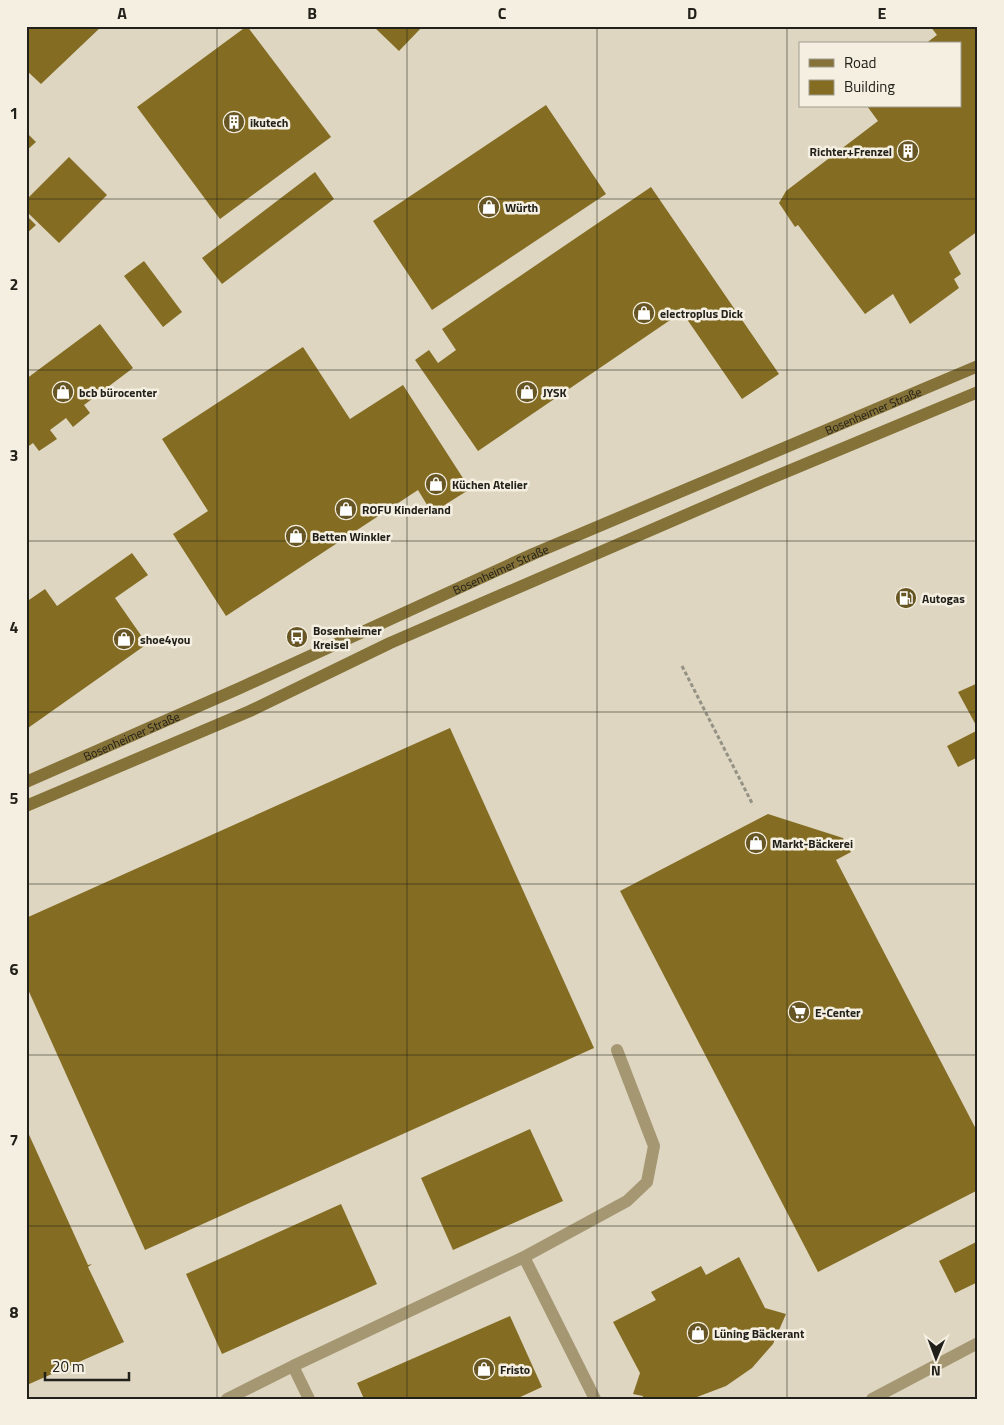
<svg xmlns="http://www.w3.org/2000/svg" width="1004" height="1425" font-family="'Titillium Web',sans-serif">
	<style>
		.built { fill: #ded6c1; fill-rule: evenodd }
		.building { fill: #846d23 }
		.lines { fill: none; stroke-linecap: round; stroke-linejoin: round }
		.path { stroke: #949185; stroke-width: 3; stroke-dasharray: 4 2.5; stroke-linecap: butt }
		.lane { stroke: #a49772; stroke-width: 12 }
		.street { stroke: #a49772; stroke-width: 12 }
		.secondary { stroke: #857238; stroke-width: 12 }
		.grid { fill: none; stroke: #22201a; stroke-width: 1; stroke-opacity: 0.55 }
		.labels { text-anchor: middle; dominant-baseline: central; stroke-width: 5; stroke-linejoin: round; paint-order: stroke }
		.poi-label { font-size: 12px; font-weight: bold; fill: #22201a; stroke: #f4efe0; text-anchor: start }
		.street-label { font-size: 12px; fill: #22201a; stroke: #f4efe0 }
		.neatline { fill: none; stroke: #22201a; stroke-width: 2 }
		.grid-label { font-size: 16px; text-anchor: middle; font-weight: bold; fill: #22201a }
	</style>
	<rect width="100%" height="100%" fill="#e7e2d3"/>
	<path class="built" d="M26 26H978V1399H26ZM800 44H960V106H800Z"/>
	<path class="building" d="M26 26H102L41 84 26 70Z
		M247 26 331 137 220 219 137 107Z
		M373 26H423L399 51Z
		M930 26H978V231L949 252 961 274 954 279 959 288 910 324 893 294 865 314 798 225 795 227 779 203 786 191 878 121 867 106H960V44H925L937 35Z
		M546 105 606 194 432 310 373 221Z
		M26 132 36 142 26 151Z
		M69 157 107 195 59 243 26 211V200Z
		M315 172 334 199 222 284 202 258Z
		M651 187 779 374 742 399 682 312 478 451 415 360 429 350 438 363 456 350 442 329Z
		M26 215 36 225 26 234Z
		M144 261 182 312 163 327 124 276Z
		M100 324 133 368 84 405 90 413 73 427 66 418 50 430 57 439 39 451 33 443 26 448V379Z
		M303 347 350 419 403 385 470 489 432 513 418 490 226 616 173 534 208 511 162 439Z
		M132 553 148 575 115 598 147 644 28 728 26 725V602L45 589 57 606Z
		M978 683V729L958 692Z
		M450 728 594 1048 145 1250 26 985V918Z
		M978 730V757L958 767 947 746Z
		M768 814 843 838 851 852 836 860 978 1133V1190L818 1272 620 891Z
		M26 1128 88 1265 92 1264 88 1267 124 1342 27 1385Z
		M530 1129 563 1201 453 1250 421 1178Z
		M341 1204 377 1284 222 1354 186 1274Z
		M978 1241V1282L955 1293 939 1261Z
		M739 1257 765 1308 786 1314 773 1344 752 1368 726 1386 697 1397 677 1399H642L643 1396 633 1394 640 1373 613 1322 656 1300 651 1292 701 1266 706 1275Z
		M510 1316 542 1387 516 1399H364L357 1383Z"/>
	<g class="lines">
		<path class="path" d="M682 666 753 805"/>
		<path class="lane" d="M524 1257 595 1399
			M227 1399 293 1366
			M309 1399 293 1366 524 1257 627 1201 647 1182 654 1146 617 1050"/>
		<path class="street" d="M872 1399 978 1343"/>
		<g class="secondary">
			<path id="s1" d="M26 782 240 688 533 554 978 366"/>
			<path d="M26 806 250 711 390 643 762 482 978 392"/>
		</g>
	</g>
	<path class="grid" d="M217 26V1399M407 26V1399M597 26V1399M787 26V1399M26 199H978M26 370H978M26 541H978M26 712H978M26 884H978M26 1055H978M26 1226H978"/>
	<defs>
		<g id="building-disc" transform="scale(1.125)"><circle r="9.5" fill="#675624" stroke="#f4efe0"/><path d="M-4-6H4V6H1V3H-1V6H-4ZM-2.5-4.3h1.7v1.8h-1.7ZM.8-4.3h1.7v1.8H.8ZM-2.5-1h1.7V.8h-1.7ZM.8-1h1.7V.8H.8Z" fill="#fff"/></g>
		<g id="shop-disc" transform="scale(1.125)"><circle r="9.5" fill="#675624" stroke="#f4efe0"/><path d="M-5-2.5h2.3a2.7 3.5 0 0 1 5.4 0H5L5.5 6h-11ZM-1.5-2.5h3a1.5 2.3 0 0 0-3 0Z" fill="#fff"/></g>
		<g id="fuel-disc" transform="scale(1.125)"><circle r="9.5" fill="#675624" stroke="#f4efe0"/><path d="M-5.5-6h7V0h2V4h1.3V-2.5L3-4.5l.8-.8L6-3V5H2.5V1h-1V6h-7ZM-4.2-4.7v3.2H.2V-4.7Z" fill="#fff"/></g>
		<g id="bus-disc" transform="scale(1.125)"><circle r="9.5" fill="#675624" stroke="#f4efe0"/><path d="M-5-6H5V4H4V6H2V4H-2V6H-4V4H-5ZM-3.5-4V0h7V-4ZM-3.5 1.2v1.5H-2V1.2ZM2 1.2v1.5H3.5V1.2Z" fill="#fff"/></g>
		<g id="supermarket-disc" transform="scale(1.125)"><circle r="9.5" fill="#675624" stroke="#f4efe0"/><path d="M-6-5.5h2.5l.6 2H6L4.5 2H-2.5L-4.4-4H-6ZM-1.5 3.2a1.3 1.3 0 1 0 .1 0ZM3 3.2a1.3 1.3 0 1 0 .1 0Z" fill="#fff"/></g>
	</defs>
	<g fill-rule="evenodd">
		<use href="#building-disc" x="234" y="122"/>
		<use href="#building-disc" x="908" y="151"/>
		<use href="#shop-disc" x="489" y="207"/>
		<use href="#shop-disc" x="644" y="313"/>
		<use href="#shop-disc" x="63" y="392"/>
		<use href="#shop-disc" x="527" y="392"/>
		<use href="#shop-disc" x="436" y="484"/>
		<use href="#shop-disc" x="346" y="509"/>
		<use href="#shop-disc" x="296" y="536"/>
		<use href="#fuel-disc" x="906" y="598"/>
		<use href="#bus-disc" x="297" y="637"/>
		<use href="#shop-disc" x="124" y="639"/>
		<use href="#shop-disc" x="756" y="843"/>
		<use href="#supermarket-disc" x="799" y="1012"/>
		<use href="#shop-disc" x="698" y="1333"/>
		<use href="#shop-disc" x="484" y="1369"/>
	</g>
	<g class="labels">
		<g class="poi-label">
			<text x="250" y="122">ikutech</text>
			<text x="892" y="151" text-anchor="end">Richter+Frenzel</text>
			<text x="505" y="207">Würth</text>
			<text x="660" y="313">electroplus Dick</text>
			<text x="79" y="392">bcb bürocenter</text>
			<text x="543" y="392">JYSK</text>
			<text x="452" y="484">Küchen Atelier</text>
			<text x="362" y="509">ROFU Kinderland</text>
			<text x="312" y="536">Betten Winkler</text>
			<text x="922" y="598">Autogas</text>
			<text x="313" y="630">Bosenheimer<tspan x="313" dy="14">Kreisel</tspan></text>
			<text x="140" y="639">shoe4you</text>
			<text x="772" y="843">Markt-Bäckerei</text>
			<text x="815" y="1012">E-Center</text>
			<text x="714" y="1333">Lüning Bäckerant</text>
			<text x="500" y="1369">Fristo</text>
		</g>
		<g class="street-label">
			<text stroke="none"><textPath href="#s1" startOffset="925">Bosenheimer Straße</textPath></text>
			<text stroke="none"><textPath href="#s1" startOffset="520">Bosenheimer Straße</textPath></text>
			<text stroke="none"><textPath href="#s1" startOffset="115">Bosenheimer Straße</textPath></text>
		</g>
	</g>
	<rect width="1004" height="1425" fill="none" stroke="#f4efe0" stroke-width="55"/>
	<rect x="799" y="42" width="162" height="65" fill="#f4efe0" stroke="#a09c91"/>
	<rect x="809" y="59" width="25" height="8" fill="#857238" stroke="#a09c91"/>
	<text x="844" y="68" font-size="15" fill="#22201a">Road</text>
	<rect x="809" y="80" width="25" height="15" fill="#846d23" stroke="#a09c91"/>
	<text x="844" y="92" font-size="15" fill="#22201a">Building</text>
	<g transform="translate(936 1358) rotate(181)" stroke="#f4efe0" stroke-width="4" paint-order="stroke">
	<path d="M0-4L9 19L0 12L-9 19Z" fill="#22201a"/>
	<text y="-8" font-size="14" font-weight="bold" text-anchor="middle" fill="#22201a">N</text>
	</g>
	<path d="M45 1372v8h84v-8" fill="none" stroke="#22201a" stroke-width="2.5"/>
	<text x="52" y="1372" font-size="15" fill="#22201a" stroke="#f4efe0" stroke-width="4" paint-order="stroke">20 m</text>
	<rect x="28" y="28" width="948" height="1370" class="neatline"/>
	<g class="grid-label">
		<text x="122" y="19">A</text>
		<text x="312" y="19">B</text>
		<text x="502" y="19">C</text>
		<text x="692" y="19">D</text>
		<text x="882" y="19">E</text>
		<text x="14" y="119">1</text>
		<text x="14" y="290">2</text>
		<text x="14" y="461">3</text>
		<text x="14" y="633">4</text>
		<text x="14" y="804">5</text>
		<text x="14" y="975">6</text>
		<text x="14" y="1146">7</text>
		<text x="14" y="1318">8</text>
	</g>
</svg>
